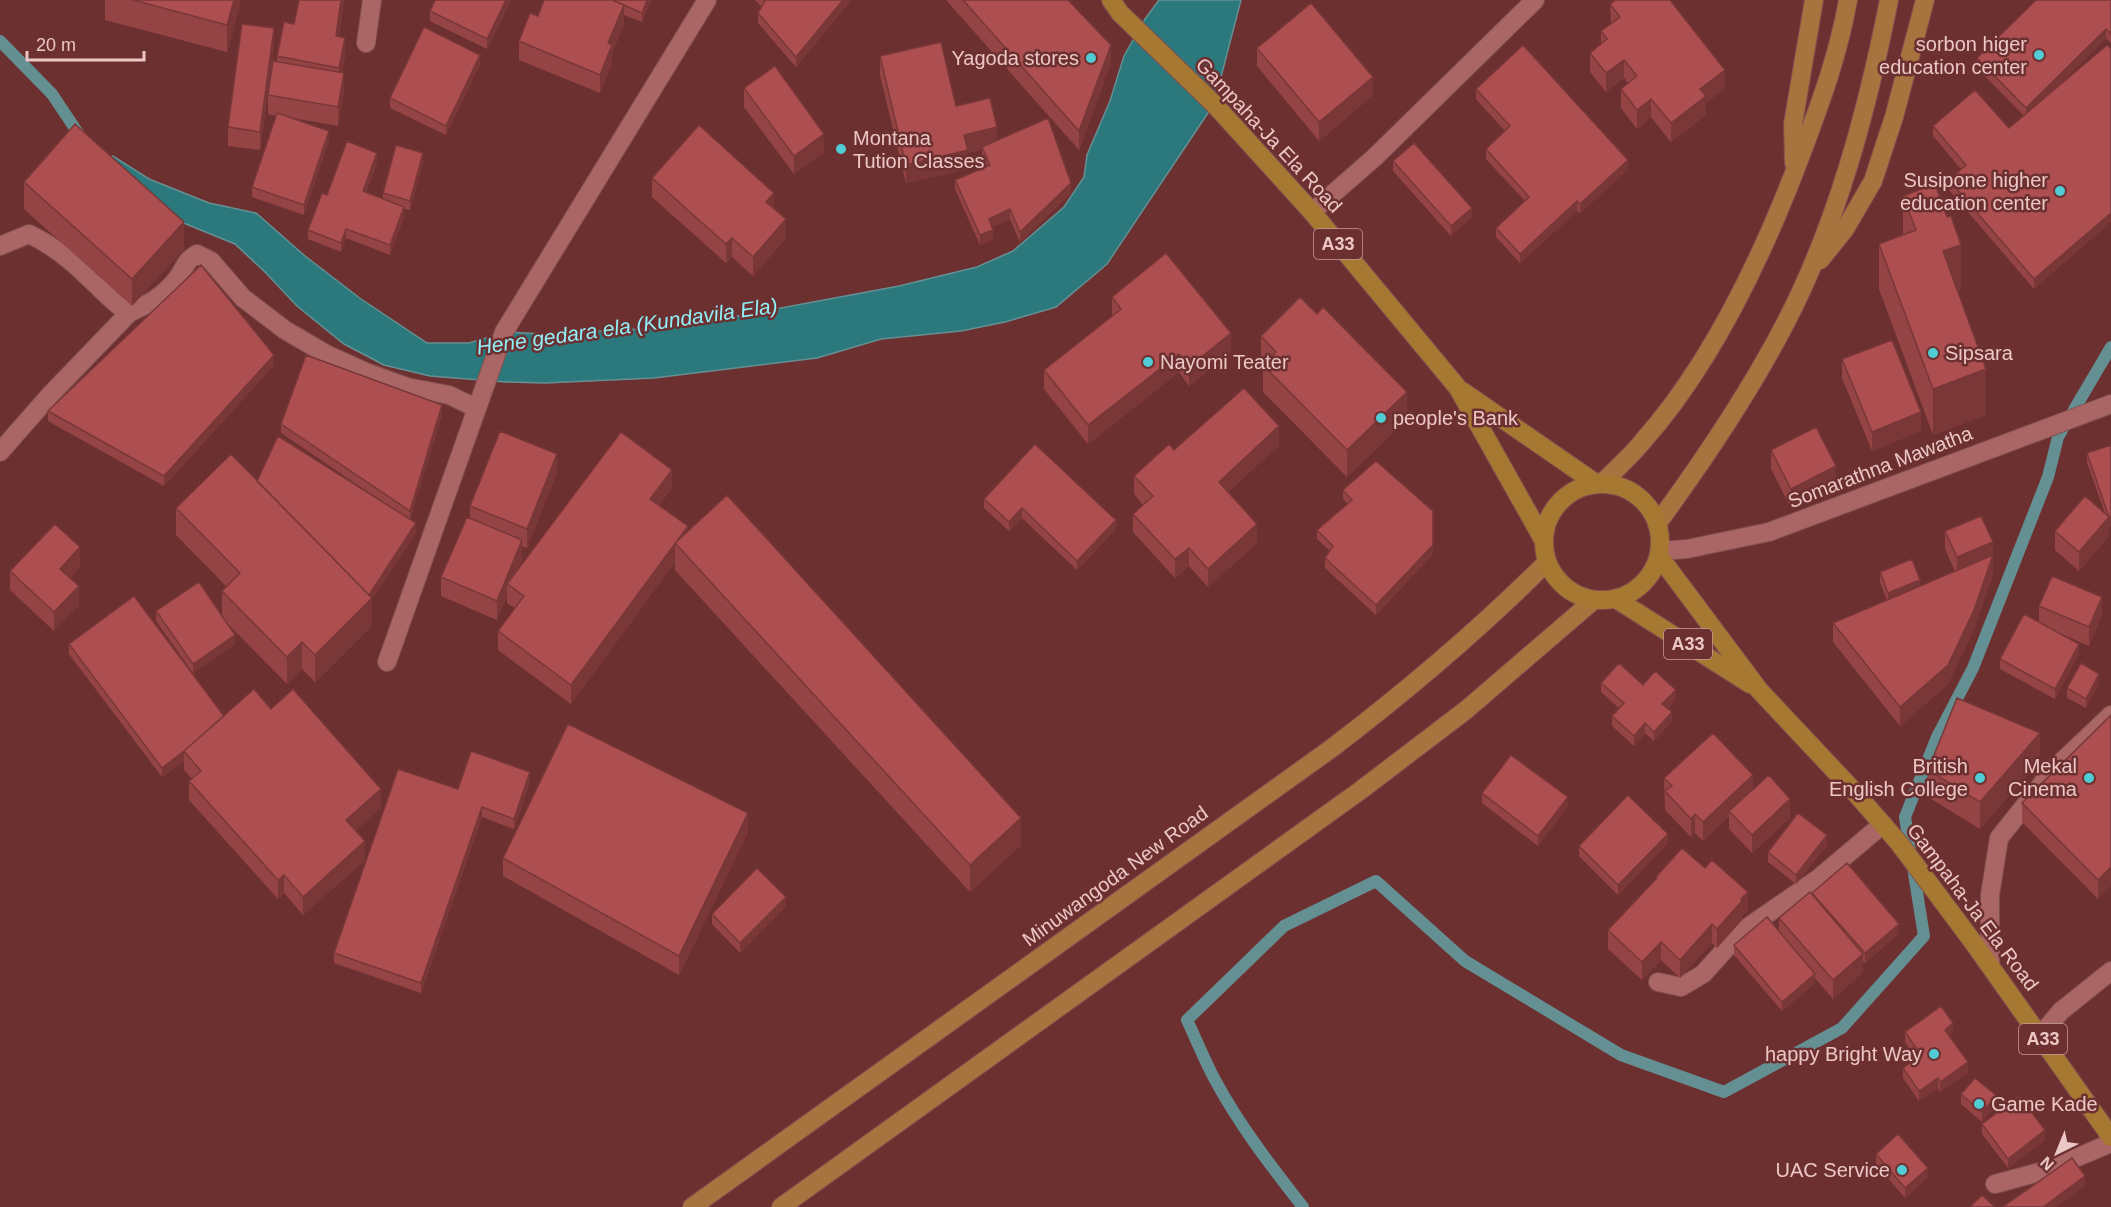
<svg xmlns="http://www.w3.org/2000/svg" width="2111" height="1207" font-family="Helvetica,sans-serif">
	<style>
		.water { fill: #2b787d; stroke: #659093; stroke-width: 1.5 }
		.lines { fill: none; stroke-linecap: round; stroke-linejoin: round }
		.stream { stroke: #659093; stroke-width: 12 }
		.service-casing { stroke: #814e4f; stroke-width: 20 }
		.minor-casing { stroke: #814e4f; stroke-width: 20 }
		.primary-casing { stroke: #814e4f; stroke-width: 20 }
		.trunk-casing { stroke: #814e4f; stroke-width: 20 }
		.service { stroke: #a96665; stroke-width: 18 }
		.minor { stroke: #a96665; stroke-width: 18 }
		.primary { stroke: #a7733f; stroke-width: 18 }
		.trunk { stroke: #a67832; stroke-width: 18 }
		.wall { fill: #954445 }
		.shaded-wall { fill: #793738 }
		.building { fill: #ad4f50; stroke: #793738; stroke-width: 1.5 }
		.poi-dot { fill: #51ccd4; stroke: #6d3031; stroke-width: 2 }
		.labels { text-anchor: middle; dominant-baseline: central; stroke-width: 5; stroke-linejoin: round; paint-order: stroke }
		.shield { fill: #6d3031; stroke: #c69a99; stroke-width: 1.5 }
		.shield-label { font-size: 18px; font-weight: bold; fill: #ecc7c5 }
		.poi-label { font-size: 20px; fill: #ecc7c5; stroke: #6d3031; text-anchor: end }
		.street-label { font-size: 20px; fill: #ecc7c5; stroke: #6d3031 }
		.water-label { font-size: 21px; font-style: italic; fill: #8ff0f7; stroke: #6d3031 }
	</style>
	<rect width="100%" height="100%" fill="#6d3031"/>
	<path class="water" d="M1159 0H1241L1214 104 1107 264 1056 307 1005 322 961 331 881 339 817 358 654 378 545 383 506 382 430 376 384 365 344 344 297 306 265 272 235 244 186 224 151 206 106 158 113 156 149 179 209 203 256 213 305 256 361 299 427 343H469L507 332 542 334 640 329 711 321 899 286 977 267 1013 251 1064 207 1084 177 1087 155 1110 101 1124 56 1145 19Z"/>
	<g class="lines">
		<path class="stream" d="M0 41 52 94 82 139
			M1303 1207C1271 1166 1239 1125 1214 1078 1204 1059 1196 1039 1187 1020L1284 926 1376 881 1465 961 1621 1055 1724 1092 1842 1028 1924 936 1905 817 1937 737 1973 668 2048 477 2058 437 2111 347"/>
		<g class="service-casing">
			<path id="service" d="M1312 212 1375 157 1535 0
				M1658 982 1681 987 1703 974 1741 932 1819 878 1883 824
				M2040 1036 2061 1011 2111 971
				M1995 1184 2047 1170 2111 1143"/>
		</g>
		<g class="minor-casing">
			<path id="minor" d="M366 43 372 0
				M0 246 29 234C53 245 72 261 90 279 103 291 114 304 129 313 150 303 161 298 176 280 185 269 184 261 197 254L211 261 243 298 285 330 326 354 368 373 407 387 449 395 476 408
				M0 452 50 395 129 313
				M1660 551 1687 549 1769 532 2111 404
				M387 662 504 332 707 0
				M1990 965V895L1999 838 2053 770 2111 715"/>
		</g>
		<g class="primary-casing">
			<path id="primary" d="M1794 163 1793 124 1814 0
				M1820 260 1845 229 1873 181 1894 117 1925 0
				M1602 483C1616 469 1631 456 1643 441 1714 361 1765 251 1802 152 1821 102 1839 52 1848 0
				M1657 524C1704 460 1748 395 1785 324 1837 224 1867 111 1889 0
				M692 1207 1332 748C1408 690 1480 629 1547 562
				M781 1207 1361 790 1466 710 1594 600"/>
		</g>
		<g class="trunk-casing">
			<path id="trunk" d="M1111 0 1120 13 1214 104 1312 212 1458 388 1544 541
				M1462 391 1597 484
				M1544 542a58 58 0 1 1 116 0a58 58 0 1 1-116 0Z
				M1659 556 1759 690 1851 788 1899 843 1973 942 2111 1137
				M1616 599 1750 684"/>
		</g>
		<use href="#service" class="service"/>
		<use href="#minor" class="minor"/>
		<use href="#primary" class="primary"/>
		<use href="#trunk" class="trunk"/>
	</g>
	<path class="wall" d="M105 0H241L227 52 105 20Z
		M344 0 339 36 345 56 342 73 344 92 338 126 293 118 329 140 304 215 252 197V187L276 116 268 114V95L277 62V56L294 24 311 1Z
		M511 0 487 49 430 21V11Z
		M651 0 642 22 624 15V24L612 53V64L600 93 519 60V41L538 16Z
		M755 0H851L796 67 758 23V13L762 7Z
		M946 0H1068L1111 63 1079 150Z
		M1614 0H1670L1725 88 1706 103V115L1671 142 1651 117 1637 129 1621 108V89L1628 83 1624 78 1606 92 1590 72V53L1601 45V31L1611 24 1610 4Z
		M2111 0V43L2106 38 2054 90 2034 289 1949 190V180L1961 169 1933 136V126L2009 128 2024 116 1977 68V58Z
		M274 47 260 150 228 146V127Z
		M1257 48 1373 95 1319 141 1257 66Z
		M880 56 956 106 997 140 1071 193 1020 242 1010 219 992 227 993 240 980 245 955 189V180L987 167 982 156V149L968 153V169L906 183 880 75Z
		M480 64 446 135 390 108V98Z
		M744 88 824 152 794 174 744 107Z
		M1476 89 1628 169 1580 213 1577 211 1520 263 1496 237V228L1525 201 1486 159V149L1505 131 1476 99Z
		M1393 161 1472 217 1451 236 1393 171Z
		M423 162 410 210 404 209V217L390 255 346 238 341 252 308 239V230L327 195 377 163 366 192 383 199V193Z
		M652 178 774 209 786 238 753 276 732 257 726 263 652 197Z
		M24 182 184 249 132 306 24 209Z
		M1903 196 1961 290 1958 292 1986 415 1933 435 1879 289V244L1903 235Z
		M1112 297 1231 352 1189 386 1179 372 1088 444 1044 389V370L1112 316Z
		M1317 314 1407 419 1347 477 1263 392V366L1261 363V336Z
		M1842 359 1921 431 1872 451 1842 378Z
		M274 365 164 486 48 421V411Z
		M442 415 410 519 416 533 372 599V625L315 682 302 669 287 684 227 623 235 644 193 673 156 621V611L222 616V591L226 586 176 535V508L257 481 387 505 281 433V424Z
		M1279 445 1228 492 1257 543 1208 587 1189 566 1175 578 1133 532V514L1143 505 1134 494V476L1174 450Z
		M2111 445V526H2109V536L2079 571 2055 550V531L2105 513 2087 463V453Z
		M1771 450 1836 485 1791 508 1771 469Z
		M557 473 527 548 522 546V559L517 571 672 488 659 505 688 531 1021 845 970 892 675 570V562L571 704 498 650V631L515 608 507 603V595L497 620 441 596V577L470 518V506Z
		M1343 490 1433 520V554L1376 615 1325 568V558L1330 551 1317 539V530L1348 504 1343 499Z
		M984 499 1116 529 1077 570 1022 518 1009 531 984 508Z
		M1945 531 1993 542V574L1974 629 1948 684 1900 726 1833 642V623L1887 600 1880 582V572L1920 586 1955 571 1945 549Z
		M80 566 70 578 79 605 54 631 10 590V571Z
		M2039 606 2102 615 2089 646 2057 632 2079 654 2055 699 2000 669V659L2039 623Z
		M69 644 224 716 271 709 381 808 356 830 365 860 303 915 284 893 278 899 189 800V781L192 779 184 770V761L162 777 69 654Z
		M1601 683 1643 685 1676 699 1668 708 1672 721 1654 741 1645 733 1634 746 1612 726V716L1619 708 1601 692Z
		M2099 683 2086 708 2067 698V688Z
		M2111 715 2098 899 2022 822V803Z
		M2040 760 1980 829 1928 797V770Z
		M1664 778 1753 789 1790 818 1752 853 1729 829V816L1703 841 1695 833 1691 837 1665 810Z
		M530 782 514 829 482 817 421 993 334 963V953L458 789Z
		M1482 793 1568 806 1538 846 1482 803Z
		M748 832 679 975 503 876V858Z
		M1668 843 1618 895 1579 856V846Z
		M1827 845 1796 884 1768 862V852Z
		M1656 877 1748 911 1742 916V920L1717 948 1712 943 1680 978 1661 960 1642 980 1608 949V930L1656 880Z
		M1812 893 1899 933 1865 963 1863 961V972L1833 999 1815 978V983L1782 1011 1734 955V945L1779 932V918L1812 895Z
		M786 906 740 953 712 924V914Z
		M1905 1032 1953 1033 1949 1036 1968 1072 1940 1092 1938 1088 1919 1101 1903 1078V1068L1916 1059 1905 1042Z
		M1961 1094 1997 1105 1982 1122 1961 1104Z
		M1982 1124 2045 1140 2008 1168 1982 1134Z
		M1876 1154 1928 1177 1905 1198 1876 1164Z"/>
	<path class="shaded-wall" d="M234 0H241L227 52V25Z
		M341 0H344L336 54V36Z
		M506 0H511L487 49V39Z
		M647 0H651L642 22V13Z
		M843 0H851L796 67V57Z
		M624 5V24L612 53V64L600 93V75L608 43Z
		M274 28V47L260 150V132Z
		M2106 29V38L2026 118V108Z
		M345 38V56L339 87V68Z
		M1111 45V63L1079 150V131Z
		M480 55V64L446 135V126Z
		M1624 60V78L1606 92V73Z
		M1725 70V88L1706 103V115L1671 142V123L1700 89Z
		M344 73V92L338 126V107Z
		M1373 77V95L1319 141V122Z
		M1651 99V117L1637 129V110Z
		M997 127V146L982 147V149L968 153V169L906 183V165L964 135Z
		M329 131V140L304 215V205Z
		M824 134V152L794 174V156Z
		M377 153V163L363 200V191Z
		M423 153V162L410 210V201Z
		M1628 160V169L1580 213V204Z
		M1071 183V193L1020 242V232Z
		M774 193V211L766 202Z
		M1577 201V211L1520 263V254Z
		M404 207V217L390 255V245Z
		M1472 208V217L1451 236V226Z
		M1010 209V219L989 228V219Z
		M2111 213V222L2034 289V279Z
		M786 219V238L753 276V257Z
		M184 222V249L132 306V279Z
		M346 229V238L341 252V243Z
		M993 230V240L980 245V235Z
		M732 238V257L726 263V244Z
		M1961 245V290L1943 297V251Z
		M1231 333V352L1189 386V367Z
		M1179 354V372L1088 444V425Z
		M274 355V365L164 486V476Z
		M1986 369V415L1933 435V389Z
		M1407 392V419L1347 477V450Z
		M442 405V415L410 520V511Z
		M1921 412V431L1872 451V432Z
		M1279 426V445L1219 501V482Z
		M557 454V473L527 548V529Z
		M1836 466V485L1791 508V489Z
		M672 470V488L650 518V499Z
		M1022 508V518L1009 531V522Z
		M2111 516V526H2109V517Z
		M2109 517V536L2079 571V552Z
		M1116 520V529L1077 570V561Z
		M416 523V533L372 599V625L315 682V655L368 595Z
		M1257 524V543L1208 587V569Z
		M688 526V545L676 543Z
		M522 540V559L511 587 507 584V595L497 620V601Z
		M1993 542V574L1974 629 1948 684 1900 726V707L1957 576V557Z
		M675 543V562L571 704V685Z
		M1433 545V554L1376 615V605Z
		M80 547V566L60 588V569Z
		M1189 548V566L1175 578V559Z
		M1920 580V589L1888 602V593Z
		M79 586V605L54 631V612Z
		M2102 597V615L2089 646V627Z
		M235 635V644L193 673V664Z
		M302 642V669L287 684V657Z
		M2079 644V654L2055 699V689Z
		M2099 674V683L2086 708V699Z
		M1676 690V699L1662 713V704Z
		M1672 712V721L1654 741V732Z
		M1645 723V733L1634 746V736Z
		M2040 733V760L1980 829V802Z
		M184 752V761L162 777V768Z
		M530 772V782L514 829V819Z
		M1753 775V794L1729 811V816L1703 841V822Z
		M381 789V808L346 839V820Z
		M1568 797V806L1538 846V836Z
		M1790 799V818L1752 853V835Z
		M482 807V817L421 993V983Z
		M748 813V832L679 975V956Z
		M1695 814V833L1691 837V819Z
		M1021 818V845L970 892V865Z
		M1668 834V843L1618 895V885Z
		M1827 835V845L1796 884V875Z
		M365 841V860L303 915V897Z
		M2111 867V886L2098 899V880Z
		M284 875V893L278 899V880Z
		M1748 892V911L1742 916V920L1717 948V929Z
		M786 897V906L740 953V943Z
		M1712 924V943L1680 978V960Z
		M1899 924V933L1865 963V953Z
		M1661 942V960L1642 980V962Z
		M1863 954V972L1833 999V980Z
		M1815 974V983L1782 1011V1002Z
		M1953 1023V1033L1945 1040V1030Z
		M1968 1062V1072L1940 1092V1082Z
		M1938 1078V1088L1919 1101V1091Z
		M1997 1096V1105L1982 1122V1112Z
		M2045 1130V1140L2008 1168V1159Z
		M1928 1168V1177L1905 1198V1188Z
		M2085 1176V1186L2056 1207H2043Z"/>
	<path class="building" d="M133 0H234L227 25Z
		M299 0H341L336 36 345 38 339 68 277 56 284 22 294 24Z
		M435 0H506L487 39 430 11Z
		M544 0H612L624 5 608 43 612 45 600 75 519 41 530 13 538 16Z
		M612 0H647L642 13Z
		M764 0H843L796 57 758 13 765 1Z
		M963 0H1068L1111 45 1079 131Z
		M1616 0H1670L1725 70 1700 89 1706 96 1671 123 1651 99 1637 110 1621 89 1637 76 1624 60 1606 73 1590 53 1607 39 1601 31 1620 17 1610 4Z
		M2036 0H2111V34L2106 29 2026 108 1977 58Z
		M1311 3 1373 77 1319 122 1257 48Z
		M242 24 274 28 260 132 228 127Z
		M424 27 480 55 446 126 390 98Z
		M941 42 956 106 990 98 997 127 964 135 968 150 906 165 880 56Z
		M1523 45 1628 160 1580 204 1577 201 1520 254 1496 228 1529 197 1486 149 1510 126 1476 89Z
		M2107 45 2111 49V213L2034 279 1949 180 1966 165 1933 126 1975 90 2009 128Z
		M273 61 344 73 338 107 268 95Z
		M775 66 824 134 794 156 744 88Z
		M277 113 329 131 304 205 252 187Z
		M1048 118 1071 183 1020 232 1010 209 989 219 993 230 980 235 955 180 990 165 982 147Z
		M75 124 184 222 132 279 24 182Z
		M699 125 774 193 766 202 786 219 753 257 732 238 726 244 652 178Z
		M347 141 377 153 363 191 404 207 390 245 346 229 341 243 308 230 322 193 327 195Z
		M1414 143 1472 208 1451 226 1393 161Z
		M396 145 423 153 410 201 383 193Z
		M1935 184 1947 217 1951 216 1961 245 1943 251 1986 369 1933 389 1879 244 1916 230 1903 196Z
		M1166 253 1231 333 1189 367 1179 354 1088 425 1044 370 1121 309 1112 297Z
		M201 265 274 355 164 476 48 411Z
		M1300 297 1317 314 1323 307 1407 392 1347 450 1263 365 1276 352 1261 336Z
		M1892 340 1921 412 1872 432 1842 359Z
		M306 355 442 405 410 511 281 424Z
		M1244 388 1279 426 1219 482 1257 524 1208 569 1189 548 1175 559 1133 514 1153 496 1134 476 1169 444 1174 450Z
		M1816 427 1836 466 1791 489 1771 450Z
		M500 431 557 454 527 529 470 506Z
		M621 432 672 470 650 499 688 526 571 685 498 631 524 596 507 584Z
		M278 436 416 523 369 595 257 481Z
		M1035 444 1116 520 1077 561 1022 508 1009 522 984 499Z
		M2111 445V516L2109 517 2087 453Z
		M231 454 372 598 315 655 302 642 287 657 222 591 240 573 176 508Z
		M1376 461 1433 511V545L1376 605 1325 558 1333 546 1317 530 1352 500 1343 490Z
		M727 495 1021 818 970 865 675 543Z
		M2085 496 2109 517 2079 552 2055 531Z
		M1981 516 1993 542 1957 557 1945 531Z
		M467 517 522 540 497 601 441 577Z
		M55 524 80 547 60 569 79 586 54 612 10 571Z
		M1993 555 1974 610 1948 665 1900 707 1833 623Z
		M1912 559 1920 580 1888 593 1880 572Z
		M2052 576 2102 597 2089 627 2039 606Z
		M199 582 235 635 193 664 156 611Z
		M134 596 224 716 184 751 162 768 69 644Z
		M2024 614 2079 644 2055 689 2000 659Z
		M1619 663 1643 685 1655 671 1676 690 1662 704 1672 712 1654 732 1645 723 1634 736 1612 716 1624 703 1601 683Z
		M2081 663 2099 674 2086 699 2067 688Z
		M254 689 271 709 293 689 381 789 346 820 365 841 303 897 284 875 278 880 189 781 201 771 184 751Z
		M1957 698 2040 733 1980 802 1928 770Z
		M2111 715V867L2098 880 2022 803Z
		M568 724 748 813 679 956 503 858Z
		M1713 733 1753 775 1703 822 1695 814 1691 819 1665 791 1672 786 1664 778Z
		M471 751 530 772 514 819 482 807 421 983 334 953 398 769 458 789Z
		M1511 755 1568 797 1538 836 1482 793Z
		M1769 775 1790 799 1752 835 1729 811Z
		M1628 795 1668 834 1618 885 1579 846Z
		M1798 813 1827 835 1796 875 1768 852Z
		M1682 848 1705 868 1712 860 1748 892 1741 899 1742 901 1717 929 1712 924 1680 960 1661 942 1642 962 1608 930 1657 878 1656 877Z
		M1847 863 1899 924 1865 953 1812 893Z
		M757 868 786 897 740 943 712 914Z
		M1810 892 1863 954 1833 980 1779 918Z
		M1767 917 1815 974 1782 1002 1734 945Z
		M1941 1006 1953 1023 1945 1030 1968 1062 1940 1082 1938 1078 1919 1091 1903 1068 1921 1055 1905 1032Z
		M1975 1078 1997 1096 1982 1112 1961 1094Z
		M2019 1096 2045 1130 2008 1159 1982 1124Z
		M1898 1134 1928 1168 1905 1188 1876 1154Z
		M2072 1158 2085 1176 2043 1207H2005L2004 1206Z
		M1982 1195 1995 1207H1970Z"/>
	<g class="poi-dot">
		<circle cx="2039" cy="55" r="6"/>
		<circle cx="1091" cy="58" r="6"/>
		<circle cx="841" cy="149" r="6"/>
		<circle cx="2060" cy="191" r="6"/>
		<circle cx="1933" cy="353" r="6"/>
		<circle cx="1148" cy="362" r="6"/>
		<circle cx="1381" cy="418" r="6"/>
		<circle cx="1980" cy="778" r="6"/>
		<circle cx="2089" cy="778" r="6"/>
		<circle cx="1934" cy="1054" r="6"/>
		<circle cx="1979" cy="1104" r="6"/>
		<circle cx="1902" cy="1170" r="6"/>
	</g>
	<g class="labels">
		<g class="shield">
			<rect x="1314" y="229" width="48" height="30" rx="4.5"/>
			<rect x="1664" y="629" width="48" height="30" rx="4.5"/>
			<rect x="2019" y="1024" width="48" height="30" rx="4.5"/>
		</g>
		<g class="shield-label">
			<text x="1338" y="244">A33</text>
			<text x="1688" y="644">A33</text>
			<text x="2043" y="1039">A33</text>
		</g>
		<g class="poi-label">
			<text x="2027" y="44">sorbon higer<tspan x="2027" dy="23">education center</tspan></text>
			<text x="1079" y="58">Yagoda stores</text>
			<text x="853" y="138" text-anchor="start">Montana<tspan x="853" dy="23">Tution Classes</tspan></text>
			<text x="2048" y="180">Susipone higher<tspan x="2048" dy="23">education center</tspan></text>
			<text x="1945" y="353" text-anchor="start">Sipsara</text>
			<text x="1160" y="362" text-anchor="start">Nayomi Teater</text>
			<text x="1393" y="418" text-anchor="start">people's Bank</text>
			<text x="1968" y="766">British<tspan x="1968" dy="23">English College</tspan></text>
			<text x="2077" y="766">Mekal<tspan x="2077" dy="23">Cinema</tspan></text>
			<text x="1922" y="1054">happy Bright Way</text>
			<text x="1991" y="1104" text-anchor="start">Game Kade</text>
			<text x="1890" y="1170">UAC Service</text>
		</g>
		<g class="street-label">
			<text transform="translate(1269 135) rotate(47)">Gampaha-Ja Ela Road</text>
			<text transform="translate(1880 467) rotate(-21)">Somarathna Mawatha</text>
			<text transform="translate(1115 876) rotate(-36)">Minuwangoda New Road</text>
			<text transform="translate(1973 907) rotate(53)">Gampaha-Ja Ela Road</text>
		</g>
		<g class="water-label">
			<text transform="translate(627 326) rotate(-8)">Hene gedara ela (Kundavila Ela)</text>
		</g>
	</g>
	<g transform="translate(2057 1153) rotate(223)" stroke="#6d3031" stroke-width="4.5" paint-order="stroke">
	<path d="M0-4.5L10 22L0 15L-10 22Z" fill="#ecc7c5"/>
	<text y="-9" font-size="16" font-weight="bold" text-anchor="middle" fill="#ecc7c5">N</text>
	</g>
	<path d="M27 51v9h117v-9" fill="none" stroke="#ecc7c5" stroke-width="3"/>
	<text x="36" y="51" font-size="18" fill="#ecc7c5" stroke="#6d3031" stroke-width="4.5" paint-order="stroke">20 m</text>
</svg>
